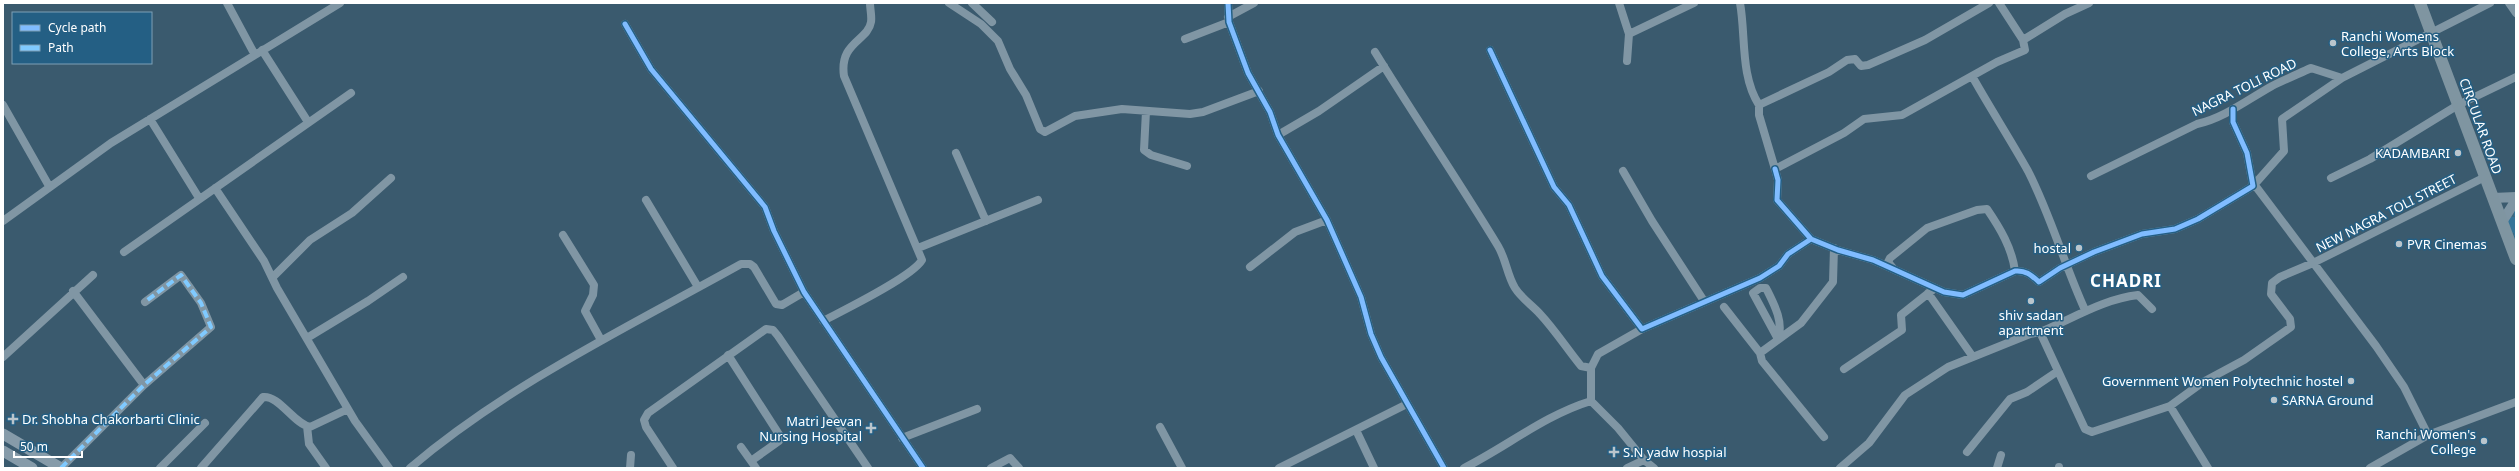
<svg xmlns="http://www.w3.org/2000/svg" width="2519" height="471" font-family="'Noto Sans',sans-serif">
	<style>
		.park { fill: url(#park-tufts) }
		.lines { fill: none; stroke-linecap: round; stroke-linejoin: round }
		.minor { stroke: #8096a4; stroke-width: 8 }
		.tertiary { stroke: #8096a4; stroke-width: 10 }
		.secondary { stroke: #869ba9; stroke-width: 11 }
		.primary { stroke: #7f95a1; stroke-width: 12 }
		.quiet { stroke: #80caff; stroke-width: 4; stroke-dasharray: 8 4; stroke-linecap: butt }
		.cycleway-casing { stroke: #245f84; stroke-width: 8 }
		.cycleway { stroke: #80bcff; stroke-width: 5 }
		.poi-dot { fill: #bac5cc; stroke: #245f84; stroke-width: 1.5 }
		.labels { text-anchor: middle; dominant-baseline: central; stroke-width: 3; stroke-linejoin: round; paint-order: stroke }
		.poi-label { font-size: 13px; fill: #fff; stroke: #245f84; text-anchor: start }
		.street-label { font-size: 13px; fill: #fff; stroke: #245f84 }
		.district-label { font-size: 17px; font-weight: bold; letter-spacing: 1px; fill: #fff; stroke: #245f84 }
	</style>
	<defs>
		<pattern id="park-tufts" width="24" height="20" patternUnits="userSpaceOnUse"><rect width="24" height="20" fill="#357498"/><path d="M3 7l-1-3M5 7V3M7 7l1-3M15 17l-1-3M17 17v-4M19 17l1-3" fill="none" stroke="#435c6a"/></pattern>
	</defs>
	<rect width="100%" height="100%" fill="#3a5a6e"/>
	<path class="park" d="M2516 206V250L2504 223Z"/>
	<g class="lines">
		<path class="minor" d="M227 3 255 55
			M949 3 981 24 998 41 1010 69 1026 95 1040 129 1045 132 1075 116 1122 109 1190 114 1203 112 1259 91
			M972 3 992 22
			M1228 3 1229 22 1248 73 1270 112 1278 135 1327 220 1361 297 1371 334 1381 357 1444 468
			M1619 3 1629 34
			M1740 3C1746 36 1740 75 1759 105L1829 72 1847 60 1855 59 1861 66 1868 65 1925 40 1989 3
			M2509 3 2516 13
			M1228 17 1254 3
			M625 24 651 69 765 207 774 231 804 292 923 468
			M1185 39 1229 22
			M2023 40 2065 14 2089 3
			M262 50 308 122
			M1490 50 1554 187 1569 205 1602 276 1642 329 1760 278 1779 266 1788 254 1811 239
			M1375 52C1415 117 1458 180 1498 246 1506 259 1507 275 1515 288 1522 299 1532 305 1540 314 1555 330 1567 349 1581 366L1591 368 1598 354 1642 329
			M1627 61 1629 34 1694 3
			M1972 76C1990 108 2010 139 2028 171 2051 216 2064 264 2085 310
			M2342 78 2282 119 2284 151 2253 186 2257 188 2376 346 2404 387 2428 435
			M3 105 49 186
			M1759 105V115L1775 169 1844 133 1864 119 1902 115 1997 62 2025 50 2023 40 1999 3
			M1146 111 1144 150 1151 155 1187 166
			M150 119 199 198
			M1278 135 1319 111 1384 66
			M956 153 986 221
			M1775 169 1778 180 1777 200 1811 239 1838 250 1873 260 1944 292 1963 295 2015 271C2026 270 2031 275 2039 282L2060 268 2094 252 2142 234 2175 229 2198 219 2253 186 2247 153 2233 122V109
			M1623 171 1652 221 1704 301
			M2091 176 2197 124C2224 118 2247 100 2272 86 2284 80 2298 74 2311 68L2342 78 2490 3
			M2331 178 2370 159 2458 105 2516 77
			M215 188 264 261 277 288 355 421 389 468
			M646 200 698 287
			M3 221 111 143 340 3
			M563 235 594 285 593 295 585 311 601 340
			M918 248 1038 200
			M124 252 351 93
			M1250 267 1295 232 1327 220
			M1893 268 1888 262 1890 258 1927 228 1977 210 1987 209C2000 228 2012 248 2015 271
			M273 277 310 240 352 213 391 178
			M1760 288H1766C1774 304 1784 322 1778 339L1753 293Z
			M73 291 144 385
			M1928 293 1973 357
			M1724 307 1760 353 1801 323 1833 282 1834 248
			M2152 309 2138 295C2103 299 2072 319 2040 332L2085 429 2092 432 2170 406
			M823 321C844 310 912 277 922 260L844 76C839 42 868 41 871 22 872 16 870 9 870 3
			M307 338 368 301 403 277
			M1760 353 1762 361 1824 437
			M728 355 780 436 779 441 751 461
			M3 357 93 275
			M1591 368V401L1618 428 1644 460 1654 468
			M1844 369 1902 330 1901 315 1935 288
			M307 426 309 444 326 468
			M1160 427 1182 468
			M1356 430 1374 468
			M902 438 977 409
			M741 447 756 468
			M1967 452 2010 399 2027 392 2058 371
			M2059 467V468
			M61 468 144 385 211 327 201 303 181 275 145 302
			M160 468 205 423
			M201 468 263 397C279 395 294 424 310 427L348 409
			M410 468C509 384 628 327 741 264H750L754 267 776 304 782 305 804 292
			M630 468 631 455
			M673 468 646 427 644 420 648 413 766 329 773 330 778 336 868 468
			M991 468 1010 458 1019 468
			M1279 468 1407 404
			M1464 468C1506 447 1545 415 1591 401
			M1627 468 1644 460
			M1840 468 1869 443 1905 395 1948 367 2030 334 2040 332
			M1997 468 2001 455
			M2208 468 2170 406 2203 382 2244 360 2291 327 2290 319 2271 294 2272 283 2280 277 2313 263 2485 177
			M2370 468 2428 435 2516 402"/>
		<path class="tertiary" d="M2493 198 2516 197
			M2502 222 2516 200"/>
		<path class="secondary" d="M3 434 61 468
			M3 451 32 468"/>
		<path class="primary" d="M2420 3 2516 259"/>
		<path class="quiet" d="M61 468 144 385 211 327 201 303 181 275 145 302"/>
		<g class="cycleway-casing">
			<path id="cycleway" d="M1228 3 1229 22 1248 73 1270 112 1278 135 1327 220 1361 297 1371 334 1381 357 1444 468
				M625 24 651 69 765 207 774 231 804 292 923 468
				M1490 50 1554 187 1569 205 1602 276 1642 329 1760 278 1779 266 1788 254 1811 239
				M1775 169 1778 180 1777 200 1811 239 1838 250 1873 260 1944 292 1963 295 2015 271C2026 270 2031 275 2039 282L2060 268 2094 252 2142 234 2175 229 2198 219 2253 186 2247 153 2233 122V109"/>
		</g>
		<use href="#cycleway" class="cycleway"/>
	</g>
	<g class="poi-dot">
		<circle cx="2333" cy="43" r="4"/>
		<circle cx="2458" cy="153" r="4"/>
		<circle cx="2399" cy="244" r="4"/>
		<circle cx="2079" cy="248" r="4"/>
		<circle cx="2031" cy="301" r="4"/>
		<circle cx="2351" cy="381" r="4"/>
		<circle cx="2274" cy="400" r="4"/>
		<path d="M11 413h4v4h4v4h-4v4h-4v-4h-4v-4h4z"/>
		<path d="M869 422h4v4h4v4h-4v4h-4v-4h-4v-4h4z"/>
		<circle cx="2484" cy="441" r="4"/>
		<path d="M1612 446h4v4h4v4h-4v4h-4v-4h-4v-4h4z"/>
	</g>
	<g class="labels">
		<g class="poi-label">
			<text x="2341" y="36">Ranchi Womens<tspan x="2341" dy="15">College, Arts Block</tspan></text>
			<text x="2450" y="153" text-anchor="end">KADAMBARI</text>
			<text x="2407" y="244">PVR Cinemas</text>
			<text x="2071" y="248" text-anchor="end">hostal</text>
			<text x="2031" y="315" text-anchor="middle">shiv sadan<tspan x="2031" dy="15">apartment</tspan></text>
			<text x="2343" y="381" text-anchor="end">Government Women Polytechnic hostel</text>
			<text x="2282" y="400">SARNA Ground</text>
			<text x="22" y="419">Dr. Shobha Chakorbarti Clinic</text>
			<text x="862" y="421" text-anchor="end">Matri Jeevan<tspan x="862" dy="15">Nursing Hospital</tspan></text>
			<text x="2476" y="434" text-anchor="end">Ranchi Women's<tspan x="2476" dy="15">College</tspan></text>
			<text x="1623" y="452">S.N yadw hospial</text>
		</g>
		<g class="street-label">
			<text transform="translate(2244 87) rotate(-26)">NAGRA TOLI ROAD</text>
			<text transform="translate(2481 126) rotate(70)">CIRCULAR ROAD</text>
			<text transform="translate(2386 213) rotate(-27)">NEW NAGRA TOLI STREET</text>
		</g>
		<g class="district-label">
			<text x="2126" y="280">CHADRI</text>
		</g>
	</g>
	<rect width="2519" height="471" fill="none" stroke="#ffffff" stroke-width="8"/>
	<rect x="12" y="12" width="140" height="52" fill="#245f84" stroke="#7c9fb5"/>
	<rect x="20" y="25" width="20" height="6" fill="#80bcff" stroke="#7c9fb5"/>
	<text x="48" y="32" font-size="12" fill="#ffffff">Cycle path</text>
	<rect x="20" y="45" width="20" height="6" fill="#80caff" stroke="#7c9fb5"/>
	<text x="48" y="52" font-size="12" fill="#ffffff">Path</text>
	<path d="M14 451v6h68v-6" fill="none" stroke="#ffffff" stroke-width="2"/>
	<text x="20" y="451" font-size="12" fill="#ffffff" stroke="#245f84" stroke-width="3" paint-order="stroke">50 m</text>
</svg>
